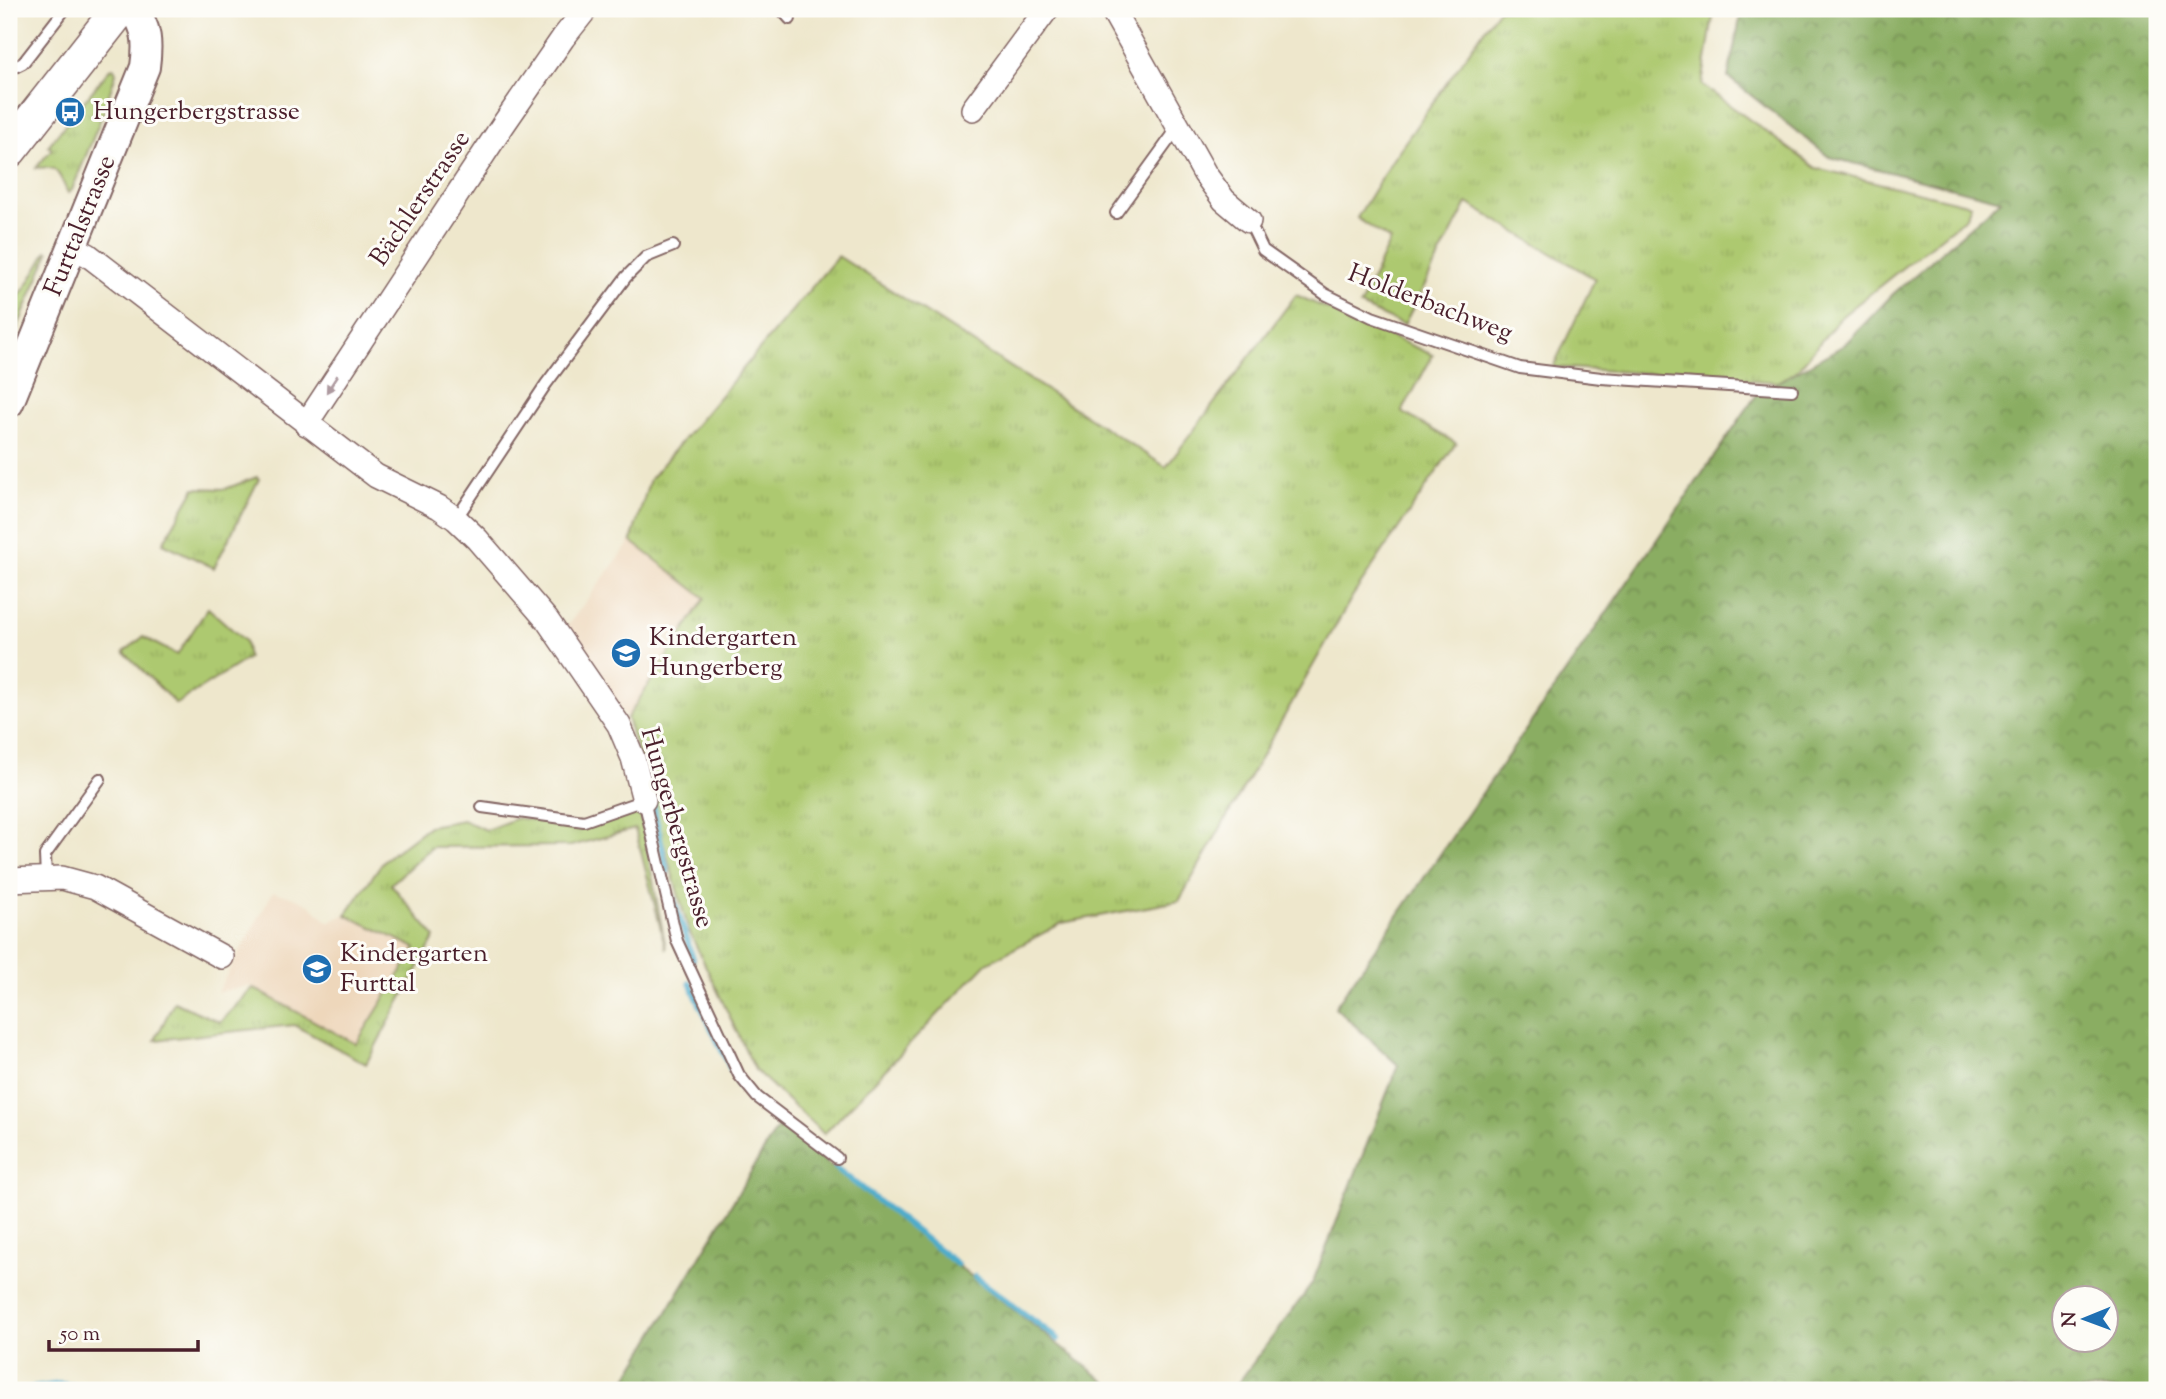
<svg xmlns="http://www.w3.org/2000/svg" width="2166" height="1399" font-family="'Sorts Mill Goudy',serif">
	<style>
		.built { fill: #eed7bb }
		.grass { fill: url(#grass-tufts); stroke: #7c744d; stroke-width: 2 }
		.forest { fill: url(#forest-crowns); stroke: #6a6646; stroke-width: 2; fill-rule: evenodd }
		.lines { fill: none; stroke-linecap: round; stroke-linejoin: round }
		.stream { stroke: #4eaccc; stroke-width: 6 }
		.service-casing { stroke: #836563; stroke-width: 14 }
		.minor-casing { stroke: #836563; stroke-width: 26 }
		.tertiary-casing { stroke: #836563; stroke-width: 32 }
		.primary-casing { stroke: #836563; stroke-width: 38 }
		.service { stroke: #fff; stroke-width: 10 }
		.minor { stroke: #fff; stroke-width: 23 }
		.tertiary { stroke: #fff; stroke-width: 28 }
		.primary { stroke: #fff; stroke-width: 35 }
		.oneway { fill: #ae9aa0 }
		.labels { text-anchor: middle; dominant-baseline: central; stroke-width: 6; stroke-linejoin: round; paint-order: stroke }
		.poi-label { font-size: 26px; fill: #4a1f2b; stroke: #fdfcf7; text-anchor: start }
		.street-label { font-size: 26px; fill: #4a1f2b; stroke: #fdfcf7 }
	</style>
	<defs>
		<pattern id="grass-tufts" width="24" height="20" patternUnits="userSpaceOnUse" patternTransform="scale(1.75)"><rect width="24" height="20" fill="#adc96f"/><path d="M3 7l-1-3M5 7V3M7 7l1-3M15 17l-1-3M17 17v-4M19 17l1-3" fill="none" stroke="#96ac60"/></pattern>
		<pattern id="forest-crowns" width="20" height="18" patternUnits="userSpaceOnUse" patternTransform="scale(1.75)"><rect width="20" height="18" fill="#8aad62"/><path d="M2 6a3 3 0 1 1 6 0M12 15a3 3 0 1 1 6 0" fill="none" stroke="#738c51"/></pattern>
	</defs>
	<rect width="100%" height="100%" fill="#fdfcf7"/>
	<filter id="ink" filterUnits="userSpaceOnUse"><feTurbulence type="fractalNoise" baseFrequency=".0143" numOctaves="2"/><feDisplacementMap in="SourceGraphic" scale="14" xChannelSelector="R" yChannelSelector="G"/><feConvolveMatrix kernelMatrix="1 2 1 2 8 2 1 2 1" color-interpolation-filters="sRGB"/></filter>
	<filter id="wash" filterUnits="userSpaceOnUse"><feTurbulence type="fractalNoise" baseFrequency=".00686" numOctaves="4" result="noise"/><feDisplacementMap in="SourceGraphic" scale="28" xChannelSelector="R" yChannelSelector="G"/><feGaussianBlur stdDeviation="1.57" result="paint"/><feColorMatrix in="noise" values="0 0 0 0 0 0 0 0 0 0 0 0 0 0 0 0 0 1.4 0 .05"/><feComposite in="paint" operator="in"/></filter>
	<g filter="url(#wash)">
		<rect width="100%" height="100%" fill="#eee7cc"/>
		<path class="built" d="M631 541 705 598 627 718 565 629Z
			M273 892 296 898 311 906 328 922 379 900 416 948 356 1045 250 986 217 992Z"/>
		<path class="grass" d="M1499 9H1709L1714 11 1702 85 1816 168 1971 205 1966 217 1841 317 1797 370 1779 382 1553 367 1595 279 1467 203 1404 325 1360 306 1390 240 1357 218 1391 162Z
			M114 68 116 73 104 111 72 190 68 193C58 174 60 165 36 168L52 149 48 146 110 69Z
			M47 251 49 252 9 348V310L29 282Z
			M838 256 1166 467 1296 295 1433 355 1402 412 1456 443 1352 597 1179 901 1062 923 987 963 824 1134 755 1070 689 931 627 718 705 598 631 541 650 479Z
			M257 477 259 479 214 568 163 543 195 488 225 489Z
			M208 608 245 641 248 658 176 704 124 652 143 637 177 655Z
			M639 808 666 949 635 829 571 846 432 847 391 884 435 937 366 1064 294 1025 155 1040 174 1002 220 1022 253 988 356 1044 416 948 346 915 384 860 429 826 463 820 486 830 517 818 591 827Z"/>
		<path class="forest" d="M1742 9H2157V1390H1233L1312 1284 1398 1065 1335 1007 1757 394 1844 345 1893 294 2001 200 1829 157 1728 77ZM2064 1298H2106V1340H2064Z
			M779 1125 1116 1390H620Z"/>
		<g class="lines">
			<path class="stream" d="M652 798 667 872
				M673 898 693 959
				M690 983 739 1086 754 1101
				M836 1168 957 1264
				M975 1277 1058 1339
				M28 1389 60 1384 102 1390"/>
		</g>
	</g>
	<g filter="url(#ink)">
		<g class="lines">
			<g class="service-casing">
				<path id="service" d="M781 9 790 19
					M9 70 23 63 65 9
					M1116 213 1179 126
					M1249 221 1263 250 1325 294 1372 317 1520 368 1601 378 1792 390
					M456 519 546 384 626 277 646 257 673 246
					M482 807 584 821 644 800 677 941 739 1075 757 1097 837 1158
					M46 877 45 855 100 779"/>
			</g>
			<g class="minor-casing">
				<path id="minor" d="M1112 9 1205 174 1224 200 1249 221
					M973 109 1047 9
					M73 248 88 255 376 476 439 507 456 519 477 539 547 620 619 725 633 758 644 800
					M306 424 503 125 563 38 586 9
					M9 880 62 878 95 887 222 957"/>
			</g>
			<g class="tertiary-casing">
				<path id="tertiary" d="M9 403 145 67C148 45 148 27 133 9"/>
			</g>
			<g class="primary-casing">
				<path id="primary" d="M9 150 120 9"/>
			</g>
			<use href="#service" class="service"/>
			<use href="#minor" class="minor"/>
			<use href="#tertiary" class="tertiary"/>
			<use href="#primary" class="primary"/>
		</g>
		<defs><path id="oneway-solid" d="M-6-.8H1V-3.2L6.5 0L1 3.2V.8H-6Z" transform="scale(1.75)"/></defs>
		<use class="oneway" href="#oneway-solid" transform="translate(332 384) rotate(123)"/>
	</g>
	<defs>
		<g id="bus-disc" transform="scale(1.575)"><circle r="9.5" fill="#1f6fb2" stroke="#fdfcf7"/><path d="M-5-6H5V4H4V6H2V4H-2V6H-4V4H-5ZM-3.5-4V0h7V-4ZM-3.5 1.2v1.5H-2V1.2ZM2 1.2v1.5H3.5V1.2Z" fill="#fff"/></g>
		<g id="school-disc" transform="scale(1.575)"><circle r="9.5" fill="#1f6fb2" stroke="#fdfcf7"/><path d="M0-5L7-2L0 1L-7-2ZM-4 1L0 2.5L4 1V4Q0 6-4 4Z" fill="#fff"/></g>
	</defs>
	<g fill-rule="evenodd">
		<use href="#bus-disc" x="70" y="112"/>
		<use href="#school-disc" x="626" y="653"/>
		<use href="#school-disc" x="317" y="969"/>
	</g>
	<g class="labels">
		<g class="poi-label">
			<text x="93" y="112">Hungerbergstrasse</text>
			<text x="649" y="638">Kindergarten<tspan x="649" dy="30">Hungerberg</tspan></text>
			<text x="340" y="954">Kindergarten<tspan x="340" dy="30">Furttal</tspan></text>
		</g>
		<g class="street-label">
			<text transform="translate(421 199) rotate(-56)">Bächlerstrasse</text>
			<text transform="translate(81 226) rotate(-68)">Furttalstrasse</text>
			<text transform="translate(1430 304) rotate(21)">Holderbachweg</text>
			<text transform="translate(676 828) rotate(74)">Hungerbergstrasse</text>
		</g>
	</g>
	<rect width="2166" height="1399" fill="none" stroke="#fdfcf7" stroke-width="35"/>
	<g transform="translate(2085 1319) rotate(269)"><circle r="33" fill="#fdfcf7" stroke="#b5a4a5" stroke-width="2"/>
	<path d="M0-5L12 26L0 18L-12 26Z" fill="#1f6fb2"/>
	<text y="-10" font-size="19" font-weight="bold" text-anchor="middle" fill="#4a1f2b">N</text>
	</g>
	<path d="M49 1340v10h149v-10" fill="none" stroke="#4a1f2b" stroke-width="3.5"/>
	<text x="60" y="1340" font-size="21" fill="#4a1f2b" stroke="#fdfcf7" stroke-width="5" paint-order="stroke">50 m</text>
</svg>
